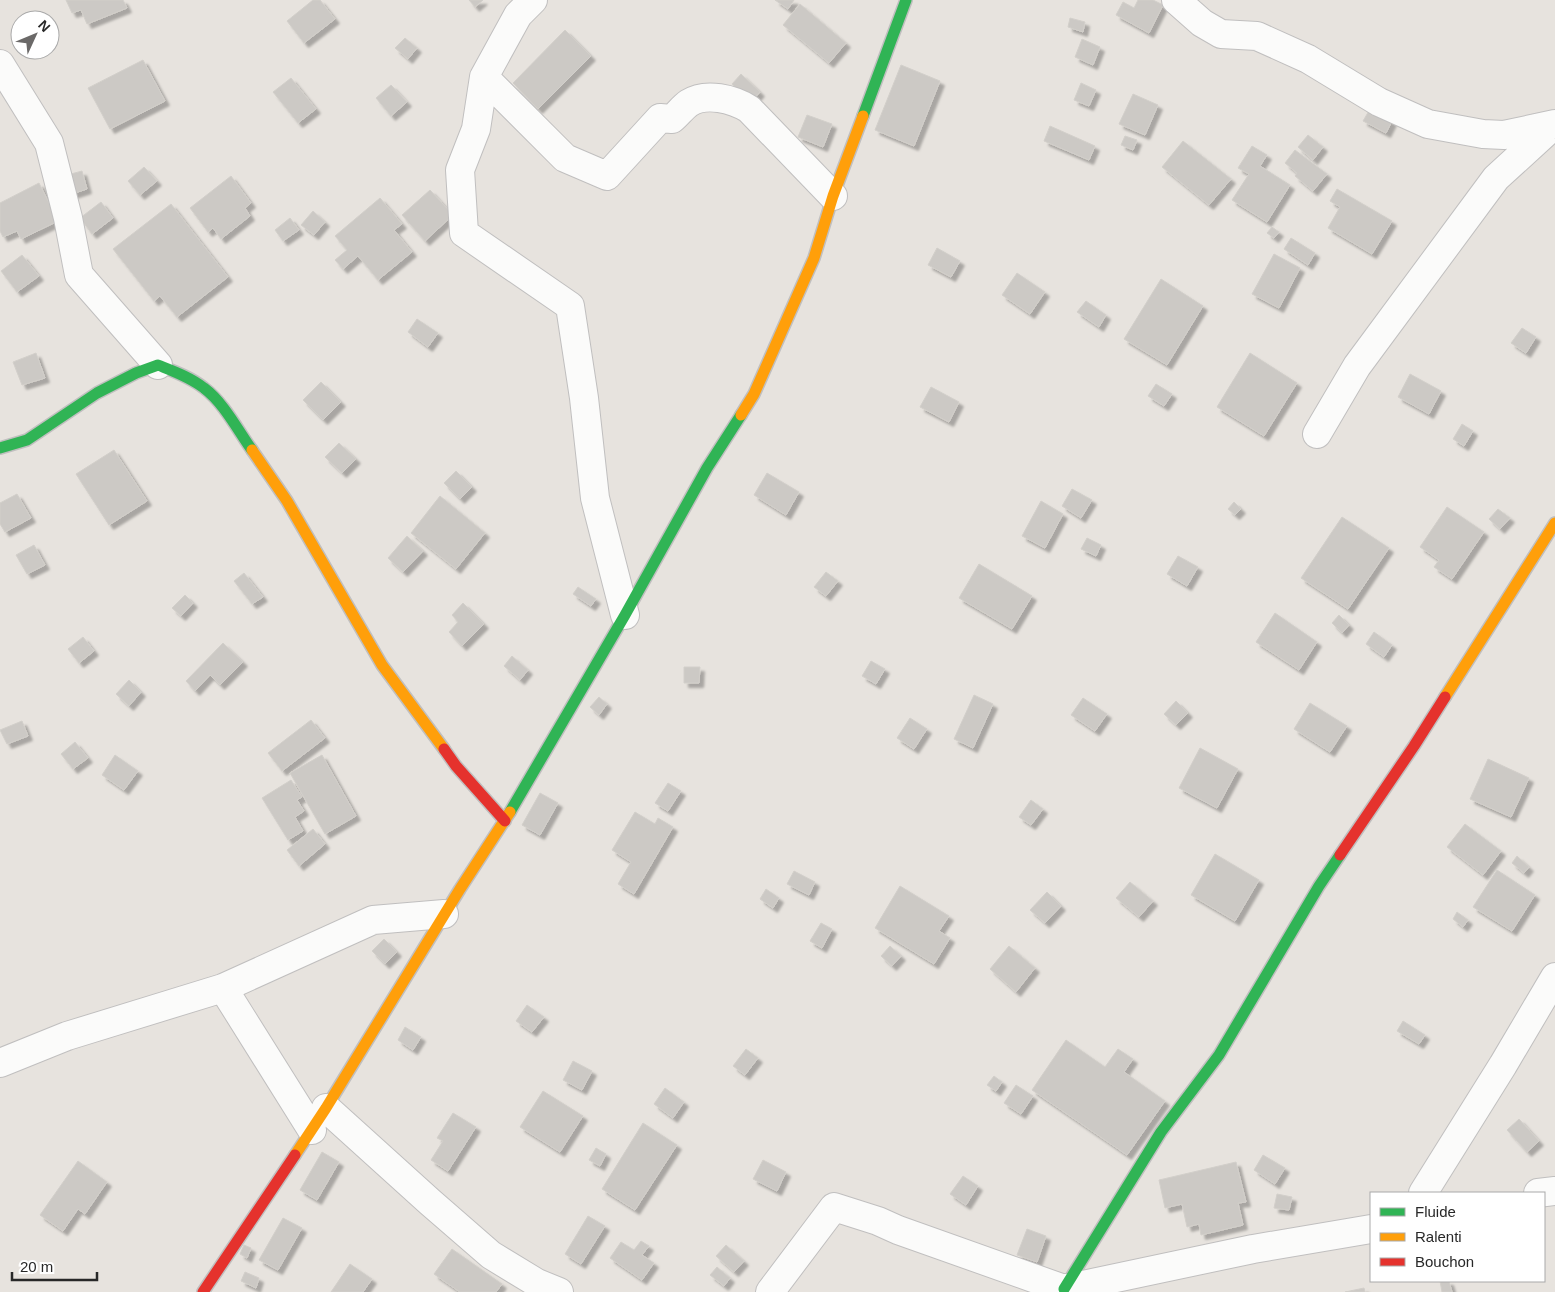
<svg xmlns="http://www.w3.org/2000/svg" width="1555" height="1292" font-family="Arial,sans-serif">
	<style>
		.building { fill: #ccc9c5; stroke: #d2cfca; filter: url(#shadow) }
		.lines { fill: none; stroke-linecap: round; stroke-linejoin: round }
		.street-casing { stroke: #c0bfbf; stroke-width: 30 }
		.fast-casing { stroke: #c0bfbf; stroke-width: 14 }
		.slow-casing { stroke: #c0bfbf; stroke-width: 14 }
		.jam-casing { stroke: #c0bfbf; stroke-width: 14 }
		.street { stroke: #fbfbfa; stroke-width: 28 }
		.fast { stroke: #30b455; stroke-width: 11 }
		.slow { stroke: #ff9f0a; stroke-width: 11 }
		.jam { stroke: #e5322d; stroke-width: 11 }
	</style>
	<defs>
		<filter id="shadow"><feDropShadow dx="4.5" dy="4.5" stdDeviation="1" flood-color="#0004"/></filter>
	</defs>
	<rect width="100%" height="100%" fill="#e7e3de"/>
	<path class="building" d="M66 0H123L127 8 87 24 81 10 72 13Z
		M313 0H320L335 19 304 43 287 21Z
		M469 0H483L475 7Z
		M775 0H794L788 9Z
		M1138 0H1153L1163 5 1149 33 1116 15 1123 2 1134 8Z
		M800 4 846 43 829 63 783 25Z
		M1070 18 1085 22 1083 32 1068 27Z
		M565 30 591 56 538 109 513 83Z
		M405 38 417 48 408 59 395 48Z
		M1082 39 1100 47 1093 65 1075 57Z
		M143 60 165 101 110 129 88 88Z
		M901 65 940 81 914 146 875 130Z
		M741 74 760 92 751 102 732 84Z
		M291 78 316 109 298 123 273 92Z
		M1081 83 1096 90 1089 106 1074 100Z
		M391 85 407 102 391 116 376 98Z
		M1133 94 1158 105 1145 135 1119 124Z
		M1370 109 1392 121 1386 133 1363 121Z
		M807 115 832 124 823 147 798 137Z
		M1050 126 1095 146 1089 160 1044 141Z
		M1308 135 1323 147 1313 160 1298 147Z
		M1125 136 1137 140 1133 150 1121 145Z
		M1183 141 1231 179 1209 205 1162 167Z
		M1252 146 1267 155 1260 166 1290 185 1267 222 1232 200 1249 174 1238 168Z
		M1295 150 1327 174 1313 191 1295 176 1297 173 1285 163Z
		M144 167 157 181 140 195 128 181Z
		M82 171 87 189 72 194 67 175Z
		M231 176 251 203 245 208 250 216 221 239 213 228 208 232 190 208Z
		M39 183 58 221 21 239 17 231 3 237 0 231V203Z
		M1337 189 1392 221 1372 254 1328 228 1340 207 1330 201Z
		M430 190 453 215 425 241 402 215Z
		M380 198 402 224 394 230 412 252 378 280 358 256 343 269 335 260 347 250 335 236Z
		M101 202 113 218 92 234 80 218Z
		M171 204 228 277 177 317 160 296 154 301 113 249Z
		M313 211 325 222 314 235 301 225Z
		M290 218 299 230 283 241 275 230Z
		M1272 227 1279 232 1274 238 1267 233Z
		M1291 238 1315 253 1308 265 1284 249Z
		M937 248 960 261 951 277 928 265Z
		M1274 254 1300 268 1279 308 1252 294Z
		M22 255 39 276 17 292 1 271Z
		M1017 273 1045 292 1030 314 1002 295Z
		M1161 279 1203 306 1167 365 1124 339Z
		M1086 301 1106 315 1099 327 1077 312Z
		M417 319 438 333 428 347 408 332Z
		M1522 328 1536 337 1526 353 1511 343Z
		M36 353 45 378 22 385 13 362Z
		M1250 353 1297 383 1264 436 1217 407Z
		M1410 374 1441 391 1429 414 1398 397Z
		M321 382 341 402 323 420 303 400Z
		M1156 384 1172 394 1164 406 1148 396Z
		M931 387 959 402 949 422 920 407Z
		M1462 424 1473 431 1464 446 1453 439Z
		M339 443 356 459 342 473 325 457Z
		M114 450 147 501 109 525 76 474Z
		M456 471 472 487 460 499 444 483Z
		M767 473 799 492 786 515 754 495Z
		M1072 489 1092 500 1081 518 1062 506Z
		M17 494 31 518 5 532 0 524V503Z
		M440 496 485 533 456 569 411 533Z
		M1041 501 1063 514 1045 548 1022 536Z
		M1234 502 1241 509 1235 515 1228 509Z
		M1447 507 1484 532 1452 579 1434 567 1439 560 1420 547Z
		M1498 509 1510 518 1500 529 1489 519Z
		M1342 517 1389 548 1348 609 1301 578Z
		M407 536 423 551 403 572 388 558Z
		M1087 538 1101 545 1096 556 1081 549Z
		M34 545 45 565 27 574 16 555Z
		M1178 556 1198 567 1187 586 1167 574Z
		M979 564 1032 596 1012 629 959 598Z
		M826 572 838 581 826 596 814 587Z
		M244 573 263 597 252 604 234 581Z
		M578 587 596 599 591 606 573 594Z
		M185 595 193 603 181 616 172 608Z
		M463 603 484 624 462 646 449 632 458 622 452 615Z
		M1275 613 1317 642 1299 670 1256 642Z
		M1339 615 1349 625 1342 633 1332 623Z
		M1374 632 1392 645 1384 657 1366 644Z
		M83 637 94 651 79 663 68 649Z
		M223 643 243 662 220 685 210 675 195 691 186 681Z
		M512 656 528 670 520 680 504 666Z
		M871 661 885 669 876 684 862 676Z
		M684 667H700L699 683H684Z
		M129 680 141 692 129 706 116 694Z
		M974 695 993 704 973 748 954 739Z
		M599 697 607 704 599 715 590 707Z
		M1083 698 1107 714 1095 731 1071 715Z
		M1176 701 1188 713 1176 725 1164 714Z
		M1310 703 1347 726 1330 752 1294 729Z
		M910 718 927 729 914 749 897 738Z
		M311 720 325 738 282 771 268 753Z
		M22 721 28 736 7 744 0 730Z
		M75 742 88 758 73 769 61 754Z
		M1200 748 1238 769 1217 808 1179 788Z
		M115 755 138 771 124 790 102 775Z
		M322 755 356 816 325 834 290 773Z
		M1488 759 1529 778 1511 817 1470 799Z
		M291 780 302 797 297 800 304 811 295 817 303 831 288 840 262 798Z
		M668 783 681 791 668 811 655 803Z
		M540 793 558 803 540 835 522 825Z
		M1031 800 1043 809 1031 825 1019 817Z
		M635 812 655 824 658 818 673 827 634 894 618 884 631 862 612 850Z
		M1465 824 1501 851 1483 875 1447 847Z
		M313 829 325 844 299 866 287 850Z
		M1215 854 1259 880 1235 921 1191 895Z
		M1517 856 1529 867 1524 873 1512 863Z
		M1497 870 1535 895 1512 931 1473 907Z
		M794 871 815 882 809 895 787 884Z
		M1130 882 1153 901 1139 917 1116 898Z
		M900 886 949 916 939 931 950 938 934 964 875 928Z
		M766 889 779 898 773 908 760 899Z
		M1047 892 1061 906 1045 923 1030 910Z
		M1457 912 1468 920 1463 927 1453 919Z
		M821 923 832 929 822 948 810 941Z
		M384 939 397 952 385 964 372 951Z
		M890 946 901 956 892 966 881 956Z
		M1009 946 1035 968 1016 992 990 969Z
		M527 1005 544 1017 532 1032 516 1021Z
		M1403 1021 1425 1035 1419 1044 1397 1031Z
		M405 1027 421 1037 413 1050 398 1040Z
		M1066 1040 1105 1067 1118 1049 1133 1059 1124 1072 1165 1101 1127 1155 1032 1090Z
		M746 1049 758 1058 745 1075 733 1066Z
		M573 1061 592 1071 582 1090 563 1080Z
		M994 1076 1002 1082 996 1091 987 1085Z
		M1016 1085 1033 1096 1021 1114 1004 1103Z
		M665 1088 684 1102 673 1118 654 1104Z
		M543 1091 583 1116 560 1152 520 1127Z
		M453 1113 476 1127 448 1171 431 1160 443 1141 437 1138Z
		M1519 1119 1539 1141 1527 1152 1507 1130Z
		M643 1123 677 1145 635 1210 602 1189Z
		M596 1148 606 1154 600 1166 589 1160Z
		M322 1152 339 1162 317 1200 300 1190Z
		M1263 1155 1285 1168 1275 1184 1254 1170Z
		M763 1160 786 1172 777 1191 753 1179Z
		M78 1161 107 1182 85 1214 78 1209 63 1231 40 1215Z
		M1236 1162 1246 1202 1238 1203 1243 1225 1201 1235 1199 1224 1187 1227 1182 1204 1165 1208 1159 1180Z
		M963 1176 978 1186 966 1205 950 1194Z
		M1277 1194 1292 1197 1289 1210 1274 1208Z
		M588 1216 605 1226 581 1264 565 1254Z
		M283 1218 302 1228 278 1270 259 1260Z
		M1027 1229 1046 1236 1037 1262 1017 1255Z
		M641 1241 649 1246 642 1255 654 1263 642 1280 610 1258 621 1242 634 1250Z
		M244 1245 251 1248 247 1258 240 1254Z
		M726 1245 744 1261 734 1272 716 1256Z
		M452 1249 502 1284 496 1292H460L434 1274Z
		M350 1264 372 1279 363 1292H331Z
		M717 1267 730 1278 724 1286 710 1275Z
		M245 1272 259 1278 256 1288 241 1281Z
		M1440 1281H1449L1452 1292H1442Z
		M1364 1288 1365 1292H1345Z"/>
	<g class="lines">
		<g class="street-casing">
			<path id="street" d="M533 0 518 15 484 77 476 129 460 170 464 233 570 306 584 398 595 498 625 615
				M1176 0 1202 23 1221 34 1257 36 1308 59 1379 102 1428 124 1483 134 1504 135 1555 124
				M0 64 49 143 68 218 79 275 158 365
				M484 77 565 158 607 176 660 118 672 119C678 114 683 107 689 103 706 92 733 99 749 109L833 196
				M1317 434 1357 366 1496 178 1554 125
				M223 988 312 1130
				M0 1063 67 1036 223 988 373 920 444 914
				M326 1108 430 1202 491 1255 537 1283 559 1292
				M1423 1193 1503 1065 1555 977
				M1538 1193 1555 1191
				M770 1292 834 1207 878 1221 898 1230 1064 1289 1253 1249 1371 1229"/>
		</g>
		<g class="fast-casing">
			<path id="fast" d="M863 116 906 0
				M0 448 27 440 97 393 136 373 158 365C173 371 190 377 204 388 224 403 237 429 252 450
				M510 812 625 615 707 468 741 415
				M1064 1289 1161 1132 1219 1055 1319 886 1340 855"/>
		</g>
		<g class="slow-casing">
			<path id="slow" d="M741 415 754 394 814 258 833 196 863 116
				M252 450 287 501 382 665 444 749
				M1445 697 1555 523
				M295 1155 326 1108 460 889 510 812"/>
		</g>
		<g class="jam-casing">
			<path id="jam" d="M444 749 456 766 505 821
				M1340 855 1414 746 1445 697
				M203 1292 295 1155"/>
		</g>
		<use href="#street" class="street"/>
		<use href="#fast" class="fast"/>
		<use href="#slow" class="slow"/>
		<use href="#jam" class="jam"/>
	</g>
	<rect x="1370" y="1192" width="175" height="90" fill="#ffffff" stroke="#a9a9a9"/>
	<rect x="1380" y="1208" width="25" height="8" fill="#30b455" stroke="#a9a9a9"/>
	<text x="1415" y="1217" font-size="15" fill="#282828">Fluide</text>
	<rect x="1380" y="1233" width="25" height="8" fill="#ff9f0a" stroke="#a9a9a9"/>
	<text x="1415" y="1242" font-size="15" fill="#282828">Ralenti</text>
	<rect x="1380" y="1258" width="25" height="8" fill="#e5322d" stroke="#a9a9a9"/>
	<text x="1415" y="1267" font-size="15" fill="#282828">Bouchon</text>
	<g transform="translate(35 35) rotate(46)"><circle r="24" fill="#ffffff" stroke="#a9a9a9"/>
	<path d="M0-4L9 19L0 12L-9 19Z" fill="#6b6968"/>
	<text y="-8" font-size="14" font-weight="bold" text-anchor="middle" fill="#282828">N</text>
	</g>
	<path d="M12 1272v8h85v-8" fill="none" stroke="#282828" stroke-width="2.5"/>
	<text x="20" y="1272" font-size="15" fill="#282828" stroke="#ffffff" stroke-width="4" paint-order="stroke">20 m</text>
</svg>
